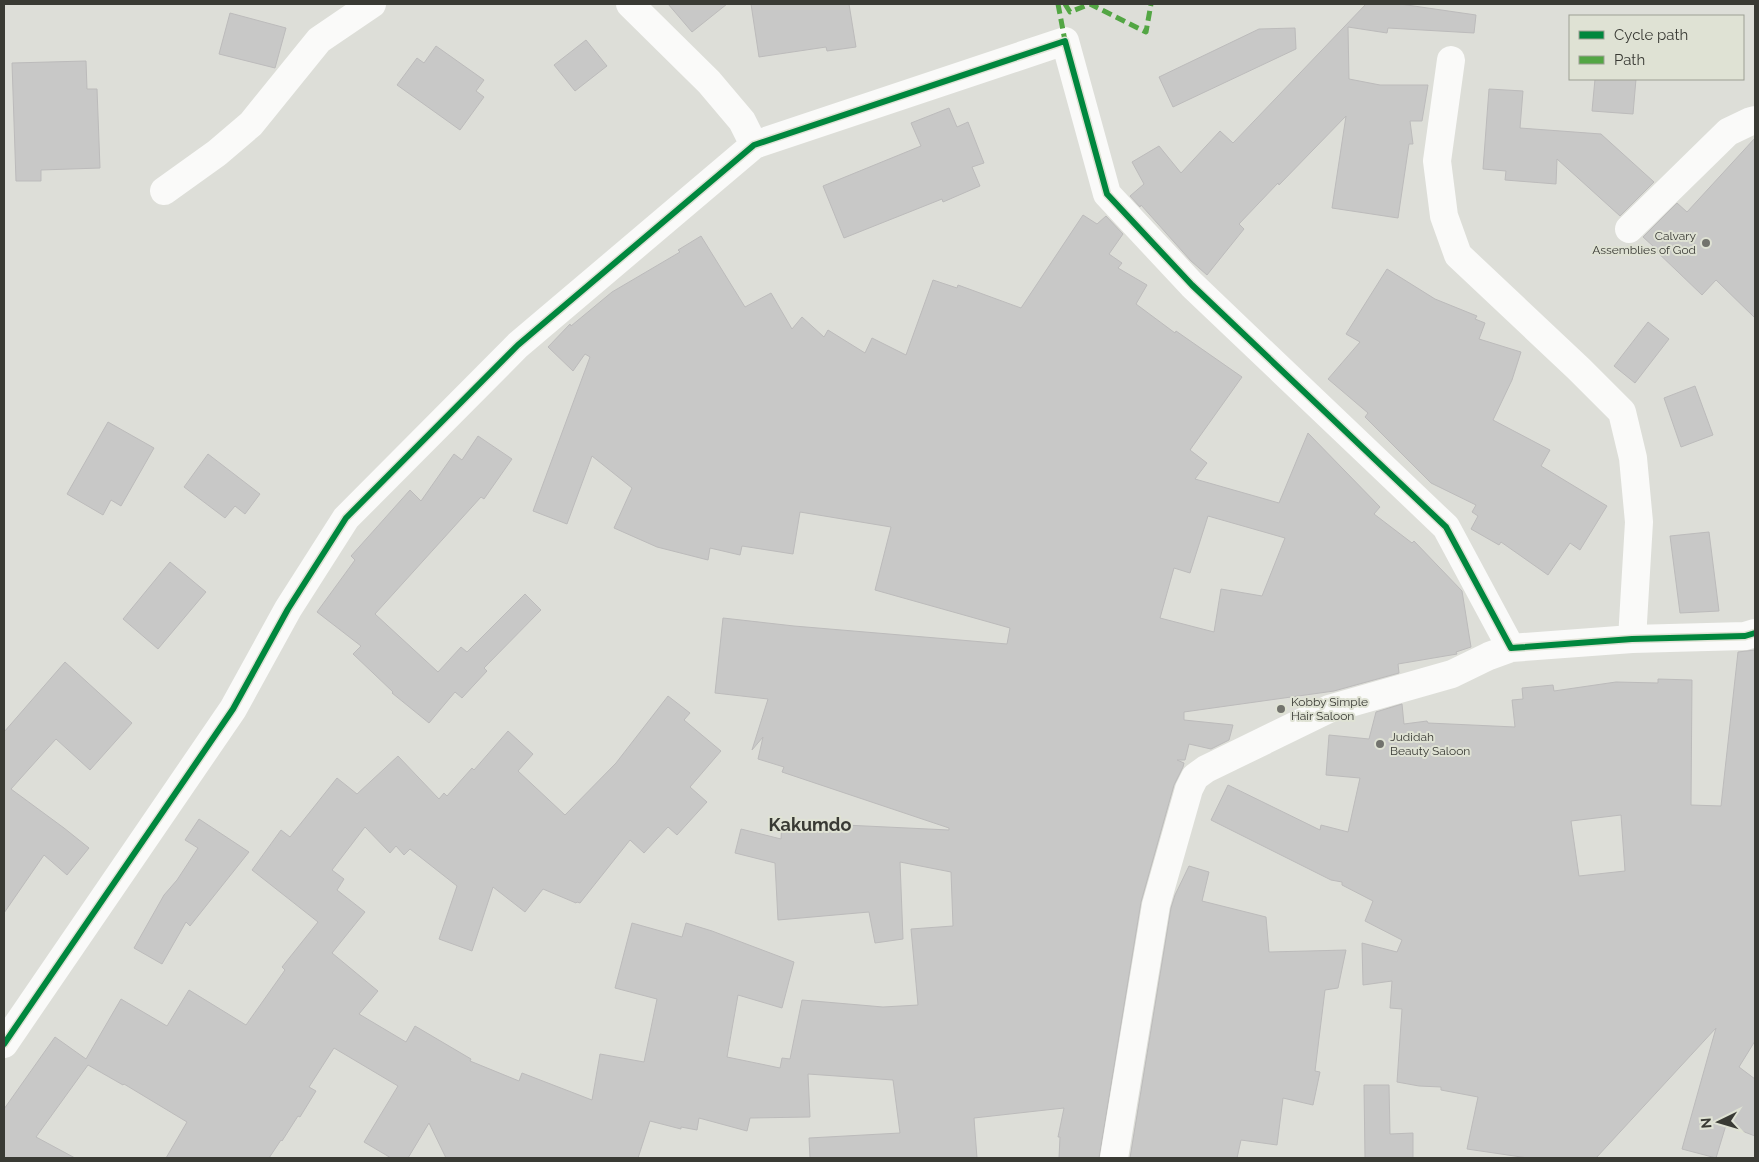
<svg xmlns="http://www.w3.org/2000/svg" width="1759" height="1162" font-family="Raleway,sans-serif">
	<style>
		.building { fill: #c8c8c7; stroke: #bcbbbb; fill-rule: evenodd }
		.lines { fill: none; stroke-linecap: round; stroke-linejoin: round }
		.minor { stroke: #fafaf9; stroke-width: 28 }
		.quiet { stroke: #53a644; stroke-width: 5; stroke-dasharray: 10 5; stroke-linecap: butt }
		.cycleway-casing { stroke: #dfe2d4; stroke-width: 9 }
		.cycleway { stroke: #00873e; stroke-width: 6 }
		.poi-dot { fill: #72736d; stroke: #dfe2d4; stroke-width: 2 }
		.labels { text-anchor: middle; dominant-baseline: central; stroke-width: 4; stroke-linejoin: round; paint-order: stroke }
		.poi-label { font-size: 12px; fill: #393a34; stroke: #dfe2d4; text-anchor: start }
		.district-label { font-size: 18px; font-weight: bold; fill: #393a34; stroke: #dfe2d4 }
	</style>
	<rect width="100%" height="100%" fill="#ddded8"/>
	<path class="building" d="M668 4H727L692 32Z
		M751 4H849L856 47 827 51 826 47 759 57Z
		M1366 4H1400L1476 15 1474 33 1388 28 1387 33 1348 27 1349 79 1380 85H1428L1422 121H1410L1413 144H1409L1398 218 1332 208 1346 116 1279 185 1278 183 1239 224 1244 229 1207 275 1191 261 1141 205 1140 207 1130 196 1144 184 1132 162 1159 146 1181 173 1220 131 1233 143Z
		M230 13 286 28 275 68 219 54Z
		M1295 28 1296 49 1173 107 1159 77 1259 29Z
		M586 40 607 66 575 91 554 65Z
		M436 46 484 80 476 91 484 97 460 130 397 85 417 58 424 63Z
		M86 61 87 89H97L100 168 41 170V181H16L12 63Z
		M1595 79H1636L1633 114 1592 111Z
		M1489 89 1523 91 1520 128 1601 134 1654 182 1620 216 1557 159 1556 184 1505 180 1506 171 1483 169Z
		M949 108 957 127 968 122 984 163 972 167 980 186 943 202 942 199 844 238 823 186 921 146 911 123Z
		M1755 138V318L1716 280 1702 295 1653 248 1654 247 1643 237 1677 203 1687 212Z
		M1083 215 1097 224 1106 216 1123 234 1109 254 1122 263 1118 268 1147 285 1136 304 1175 333 1176 331 1242 377 1190 450 1207 463 1195 479 1279 503 1308 433 1380 507 1374 514 1412 543 1414 541 1462 591 1471 647 1456 652 1457 654 1398 664 1399 673 1334 691 1184 712V720L1233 725 1229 740 1211 749 1189 744 1185 760H1177L1184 763 1183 767 1174 785 1141 902 1099 1158H1059L1060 1137H1058L1064 1108 974 1118 977 1158H810L809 1138 900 1133 893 1080 808 1074 810 1117 750 1118 747 1131 699 1118 697 1130 681 1127V1129L650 1121 638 1158H446L429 1123 408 1158H391L364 1142 398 1086 334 1048 309 1087 316 1091 300 1117 298 1116 282 1141 281 1140 269 1158H166L187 1122 124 1084 123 1085 88 1065 36 1137 75 1158H4V1109L55 1037 86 1059 121 999 167 1026 189 990 246 1025 285 970 282 967 318 922 252 870 281 830 290 837 337 778 357 794 398 756 439 799 444 793 447 796 472 768 474 770 508 731 533 754 518 771 565 815 616 763 668 696 690 713 684 720 721 751 690 787 707 802 677 835 668 827 644 853 630 840 580 903 577 902 576 903 543 889 525 912 493 887 472 951 439 939 457 886 410 849 404 855 396 846 390 853 365 827 332 870 344 879 337 890 365 912 332 953 378 991 359 1014 406 1042 415 1026 471 1059 470 1061 519 1081 522 1073 592 1100 600 1054 644 1062 657 999 615 988 632 923 682 937 686 923 712 931 794 962 782 1008 738 995 727 1057 780 1068 782 1058 790 1059 802 1000 883 1007 918 1005 911 929 953 926 951 872 900 862 903 939 875 943 869 912 778 920 775 863 735 853 741 829 781 839 782 822 949 830V828L782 772 784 767 758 759 763 737 752 750 768 699 715 693 723 618 794 626 1007 644 1010 628 875 590 891 527 800 512 793 554 742 546 740 555 710 548 708 560 657 547 614 528 632 488 592 456 567 524 533 511 590 357 585 354 573 371 548 347 570 324 571 326 612 292 680 252 678 250 701 236 745 307 771 293 792 329 802 317 824 337 828 330 865 353 872 338 906 355 933 280 957 288 958 285 1021 308ZM1208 516 1285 538 1262 596 1221 589 1214 632 1160 618 1174 568 1190 573Z
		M1387 269 1435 299 1477 316 1475 319 1485 323 1479 339 1521 352 1512 380 1493 420 1550 450 1541 466 1607 506 1580 550 1570 543 1548 575 1501 542 1499 545 1471 529 1478 516 1472 512 1476 505 1431 483 1365 417 1368 413 1328 379 1360 342 1346 334Z
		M1648 322 1669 339 1635 383 1614 366Z
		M1695 386 1713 435 1681 447 1664 398Z
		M108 422 154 448 121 506 111 500 103 515 67 494Z
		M478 436 512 459 484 499 481 497 375 614 438 672 461 647 467 652 525 594 541 610 484 668 487 671 462 698 455 692 429 723 392 693 393 692 353 654 361 646 317 612 355 560 351 556 410 490 421 501 454 454 462 460Z
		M208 454 260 494 245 514 235 506 225 518 184 487Z
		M1709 532 1719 611 1680 613 1670 536Z
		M170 562 206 592 158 649 123 619Z
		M1755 650V1041L1739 1067 1755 1079V1136L1726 1125 1716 1158 1682 1149 1716 1028 1596 1158H1528L1467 1149 1478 1097 1441 1090V1087L1419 1086 1397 1082 1402 1009 1390 1008 1392 981 1363 985 1362 943 1397 952 1402 940 1365 921 1373 901 1342 885V882L1331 880 1211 820 1228 785 1320 830 1321 825 1348 832 1360 778 1326 775 1329 735 1369 739 1376 712 1402 704 1404 724 1427 721 1428 723 1515 727 1512 700 1523 699 1522 688 1553 685 1554 691 1616 682 1658 683V679L1692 680 1691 805 1721 806 1738 652ZM1621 815 1625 871 1579 876 1571 821Z
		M65 662 132 723 90 770 56 739 11 789 64 828 89 848 67 875 44 855 4 913V732Z
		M199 819 249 852 190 926 186 922 162 964 134 948 164 895 177 880 198 848 185 840Z
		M1189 866 1209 872 1202 901 1266 917 1269 952 1346 950 1338 988 1325 990 1315 1071 1320 1072 1313 1105 1283 1098 1277 1145 1241 1140 1237 1158H1130L1171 908 1175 895Z
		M1364 1085H1389L1390 1134 1413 1133V1158H1365Z"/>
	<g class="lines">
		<path class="minor" d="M630 4 709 82 742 121 754 145
			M1451 60 1437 161 1444 216 1458 255 1579 369 1622 412 1633 458 1639 522 1632 639
			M164 191 217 153 251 124 319 40 372 4
			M1629 229 1728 132 1751 121 1755 120
			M4 1044 233 709 288 609 346 518 518 345 754 145 1065 41 1107 194 1192 285 1446 527 1511 648 1632 639 1745 636 1755 633
			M1114 1158 1156 905 1189 789 1195 777 1206 769 1329 709 1452 674 1489 656 1511 648"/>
		<path class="quiet" d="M1058 4 1065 41
			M1065 4 1070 12 1090 4 1146 32 1151 4"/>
		<g class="cycleway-casing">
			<path id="cycleway" d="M4 1044 233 709 288 609 346 518 518 345 754 145 1065 41 1107 194 1192 285 1446 527 1511 648 1632 639 1745 636 1755 633"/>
		</g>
		<use href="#cycleway" class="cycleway"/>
	</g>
	<g class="poi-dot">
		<circle cx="1706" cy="243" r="5"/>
		<circle cx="1281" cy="709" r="5"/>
		<circle cx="1380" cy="744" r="5"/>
	</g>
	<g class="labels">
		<g class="poi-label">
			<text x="1696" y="236" text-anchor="end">Calvary<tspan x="1696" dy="14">Assemblies of God</tspan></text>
			<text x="1291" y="702">Kobby Simple<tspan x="1291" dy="14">Hair Saloon</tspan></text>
			<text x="1390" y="737">Judidah<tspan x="1390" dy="14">Beauty Saloon</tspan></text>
		</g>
		<g class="district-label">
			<text x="810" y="824">Kakumdo</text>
		</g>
	</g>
	<rect width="1759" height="1162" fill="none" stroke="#393a34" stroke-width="10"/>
	<rect x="1569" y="15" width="175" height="65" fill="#dfe2d4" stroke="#9d9f94"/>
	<rect x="1579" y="31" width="25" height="8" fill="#00873e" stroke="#9d9f94"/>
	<text x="1614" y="40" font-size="15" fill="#393a34">Cycle path</text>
	<rect x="1579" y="56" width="25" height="8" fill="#53a644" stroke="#9d9f94"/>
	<text x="1614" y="65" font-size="15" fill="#393a34">Path</text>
	<g transform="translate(1719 1122) rotate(265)" stroke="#dfe2d4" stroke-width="4" paint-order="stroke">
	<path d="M0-4L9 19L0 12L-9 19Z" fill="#393a34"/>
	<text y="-8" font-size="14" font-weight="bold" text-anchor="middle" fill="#393a34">N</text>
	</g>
</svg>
